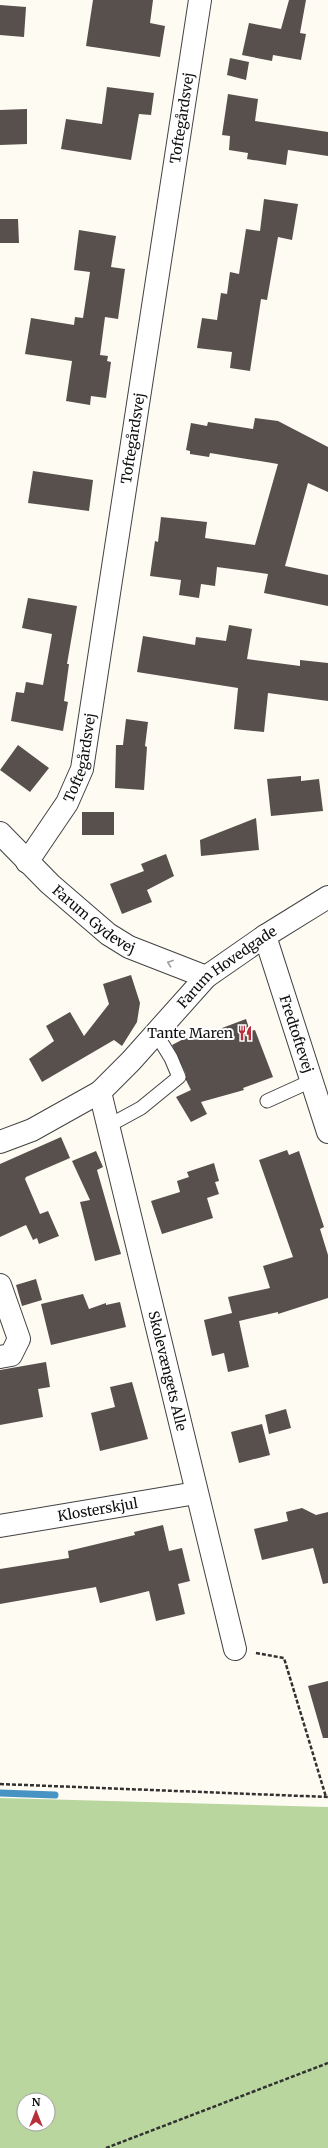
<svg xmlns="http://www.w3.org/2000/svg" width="328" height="2148" font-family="Merriweather,serif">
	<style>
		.forest { fill: #b8d69d; fill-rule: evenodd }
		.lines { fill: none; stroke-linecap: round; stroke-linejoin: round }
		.stream { stroke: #4693c4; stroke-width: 7 }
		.building { fill: #57504c }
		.service-casing { stroke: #424242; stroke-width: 15 }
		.minor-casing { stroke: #424242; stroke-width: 24 }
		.tertiary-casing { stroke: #424242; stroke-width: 24 }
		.path { stroke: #313131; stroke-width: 2.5; stroke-dasharray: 4 2; stroke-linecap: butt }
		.service { stroke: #fff; stroke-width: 13 }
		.minor { stroke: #fff; stroke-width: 22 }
		.tertiary { stroke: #fff; stroke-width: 22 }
		.oneway { stroke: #9f9f9f }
		.labels { text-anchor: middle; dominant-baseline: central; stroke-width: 4; stroke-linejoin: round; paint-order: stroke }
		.street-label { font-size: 14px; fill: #0f0f0f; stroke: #fff }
		.poi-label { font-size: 14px; fill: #0f0f0f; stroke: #fff; text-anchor: end }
	</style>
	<rect width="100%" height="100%" fill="#fefbf2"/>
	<path class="forest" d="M0 1798 328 1807V2148H0ZM24 2100H48V2124H24Z"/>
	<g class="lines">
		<path class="stream" d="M0 1793 55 1795"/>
	</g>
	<path class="building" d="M93 0H153L150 23 165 26 160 57 86 46Z
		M289 0H306L300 33 306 34 301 60 273 55 272 61 242 55 249 23 281 29Z
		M0 5 26 7 24 37 0 35Z
		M230 58 249 62 246 80 227 75Z
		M107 87 154 93 151 115 139 114 131 160 61 149 66 119 102 124Z
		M228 94 258 99 255 121 328 132V156L288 150 286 165 247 159 248 153 229 150 230 136 222 135Z
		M27 109V144L0 145V110Z
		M264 199 298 204 292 240 278 237 267 300 261 299 250 371 230 368 232 352 197 348 202 318 217 320 221 293 227 294 230 272 239 274 246 229 260 231Z
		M0 219H18L19 243H0Z
		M79 230 116 236 111 267 125 269 118 319 105 317 100 355 108 356 107 361 111 362 106 398 91 396 90 405 66 401 72 361 25 354 31 318 74 325 75 317 83 318 90 272 74 270Z
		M255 418 278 421 328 447V492L308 483 285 566 328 575V606L264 593 268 574 217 567 215 586 201 584 199 598 179 595 181 580 150 576 155 541 158 542 161 517 207 522 205 538 255 545 278 464 210 453 209 457 190 454V451L186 450 191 423 207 426 208 422 253 429Z
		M33 471 93 480 89 511 28 503Z
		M28 598 77 606 67 664H69L64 701 68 702 63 731 11 721 16 692 24 693 26 682 43 685 52 634 22 628Z
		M229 625 252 629 247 659 300 666V660L328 663V701L268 693 264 732 234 729 238 688 137 672 143 636 195 645 196 637 226 641Z
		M126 719 148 722 145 746 147 747 144 790 115 788 116 745H123Z
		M18 745 49 768 30 792 0 770Z
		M301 776V781L319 779 323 811 271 816 267 779Z
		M82 812H114V835H82Z
		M256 818 259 850 201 856 200 840Z
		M166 854 174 876 147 890 152 902 122 914 110 884 144 871 141 864Z
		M131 975 140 1003 137 1022 122 1046 114 1040 42 1082 29 1059 54 1041 46 1026 70 1012 84 1036 109 1004 103 984Z
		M246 1019 250 1031 255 1030 273 1077 243 1088 244 1090 201 1102 207 1114 191 1122 176 1097 191 1090 186 1080V1074L172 1045 195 1033 198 1037Z
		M61 1137 70 1158 26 1177 25 1179 40 1214 48 1211 59 1236 39 1244 37 1238 33 1240 26 1225 0 1237V1164Z
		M287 1150 289 1155 299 1151 324 1227 320 1229 328 1255V1298L278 1314V1312L239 1321 249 1367 228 1372 224 1353 212 1356 204 1320 232 1313 228 1297 270 1288 263 1266 293 1257 259 1160Z
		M96 1151 103 1167 97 1170 121 1254 95 1261 80 1202 90 1200 72 1161Z
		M214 1163 219 1181 215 1182 219 1194 207 1198 213 1218 162 1234 151 1201 180 1192 177 1181 189 1177 187 1172Z
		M36 1279 42 1300 22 1306 16 1285Z
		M83 1294 89 1309 106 1303V1305L120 1302 126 1327 51 1345 41 1304Z
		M46 1362 50 1387 38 1389 43 1417 0 1425V1370Z
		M132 1382 148 1439 100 1451 91 1413 115 1407 110 1387Z
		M286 1409 291 1428 269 1434 265 1415Z
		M262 1424 270 1455 239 1463 231 1432Z
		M302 1508 316 1515 328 1512V1583L323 1584 313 1548 262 1560 254 1529 288 1521 286 1512Z
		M163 1525 169 1551 182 1548 190 1581 178 1584 185 1614 156 1621 149 1591 100 1603 96 1587 0 1604V1569L69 1558 68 1551 135 1535 134 1532Z
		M328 1681V1738H323L308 1686Z"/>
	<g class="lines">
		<g class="service-casing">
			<path id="service" d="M267 1101 311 1081
				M108 1126 141 1108 179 1077 171 1058 155 1032"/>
		</g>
		<g class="minor-casing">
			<g id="minor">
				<path id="s1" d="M0 833 50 884 108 934 129 947 206 977"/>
				<path id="s2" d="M27 862 67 803 82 769 200 0"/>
				<path id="s3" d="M265 936 328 1132"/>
				<path id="s4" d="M100 1092 235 1649"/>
				<path d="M0 1285 19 1339 11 1355 0 1357"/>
				<path id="s5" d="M0 1526 196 1493"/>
			</g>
		</g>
		<g class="tertiary-casing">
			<g id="tertiary">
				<path id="s6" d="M0 1142 32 1130 100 1092 131 1061 206 977 265 936 328 897"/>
			</g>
		</g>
		<path class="path" d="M256 1653 284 1658 326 1797
			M0 1784 328 1797
			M106 2148 328 2063"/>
		<use href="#service" class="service"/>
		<use href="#minor" class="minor"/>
		<use href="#tertiary" class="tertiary"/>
	</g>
	<defs><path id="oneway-chevron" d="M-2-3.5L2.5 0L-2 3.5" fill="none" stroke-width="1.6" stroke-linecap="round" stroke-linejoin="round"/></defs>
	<use class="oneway" href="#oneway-chevron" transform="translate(170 963) rotate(-160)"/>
	<defs>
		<g id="restaurant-bare" transform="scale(1.2)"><path d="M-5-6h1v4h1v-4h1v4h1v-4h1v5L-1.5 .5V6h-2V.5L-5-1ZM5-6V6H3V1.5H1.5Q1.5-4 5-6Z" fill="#b53038" stroke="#fff" stroke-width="2.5" paint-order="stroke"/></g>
	</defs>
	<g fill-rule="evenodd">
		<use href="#restaurant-bare" x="245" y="1033"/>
	</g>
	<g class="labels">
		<g class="street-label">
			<text stroke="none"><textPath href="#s2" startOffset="767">Toftegårdsvej</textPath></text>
			<text stroke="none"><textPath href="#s2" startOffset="443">Toftegårdsvej</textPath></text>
			<text stroke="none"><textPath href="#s2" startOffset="119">Toftegårdsvej</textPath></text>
			<text stroke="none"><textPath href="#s1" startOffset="128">Farum Gydevej</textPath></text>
			<text stroke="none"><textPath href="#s6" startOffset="291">Farum Hovedgade</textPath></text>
			<text stroke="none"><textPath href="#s3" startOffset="103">Fredtoftevej</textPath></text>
			<text stroke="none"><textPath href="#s4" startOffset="287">Skolevængets Alle</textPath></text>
			<text stroke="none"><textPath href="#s5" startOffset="99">Klosterskjul</textPath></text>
		</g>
		<g class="poi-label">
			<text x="233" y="1033">Tante Maren</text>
		</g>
	</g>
	<g transform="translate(36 2112)"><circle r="19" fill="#ffffff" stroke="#9f9f9f"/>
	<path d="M0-3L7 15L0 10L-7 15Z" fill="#b53038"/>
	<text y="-6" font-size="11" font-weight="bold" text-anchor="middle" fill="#0f0f0f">N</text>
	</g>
</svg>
